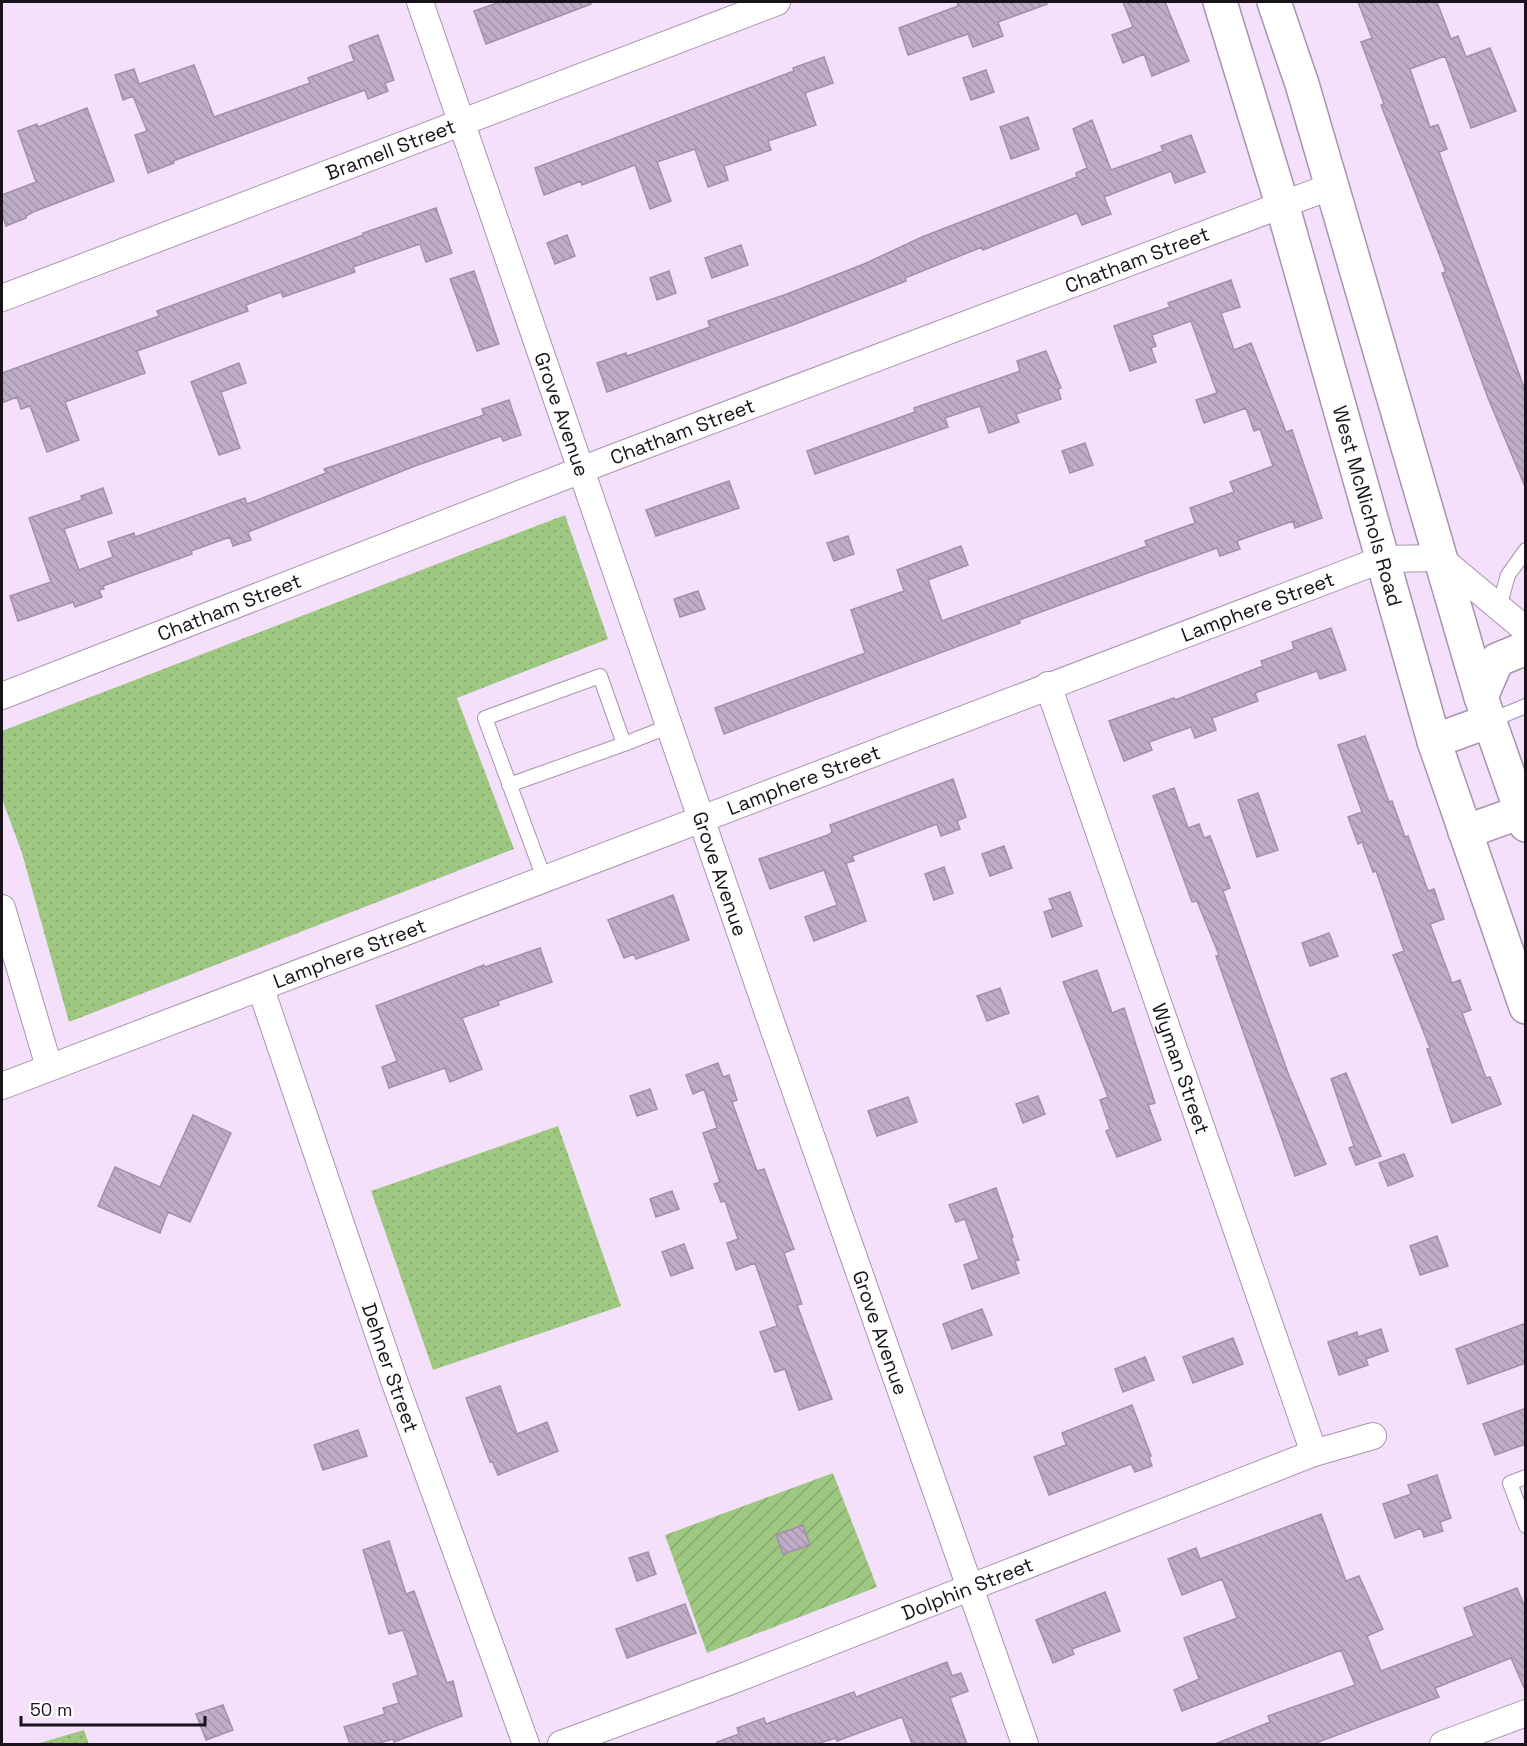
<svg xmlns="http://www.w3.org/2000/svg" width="1527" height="1746" font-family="'Space Grotesk',sans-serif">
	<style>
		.grass { fill: url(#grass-dots) }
		.garden { fill: url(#garden-furrows) }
		.building { fill: url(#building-back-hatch); stroke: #a390a9; stroke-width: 1.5 }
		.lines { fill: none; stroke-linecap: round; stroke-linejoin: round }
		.service-casing { stroke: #a794ad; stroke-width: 16 }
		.minor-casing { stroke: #a794ad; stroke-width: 28 }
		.secondary-casing { stroke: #a794ad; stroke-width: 36 }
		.service { stroke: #fff; stroke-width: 14 }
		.minor { stroke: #fff; stroke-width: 26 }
		.secondary { stroke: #fff; stroke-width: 33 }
		.labels { text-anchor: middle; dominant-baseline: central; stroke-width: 4.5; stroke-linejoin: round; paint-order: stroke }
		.street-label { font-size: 20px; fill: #19121b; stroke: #fff }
	</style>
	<defs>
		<pattern id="grass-dots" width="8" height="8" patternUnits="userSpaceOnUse" patternTransform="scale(1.5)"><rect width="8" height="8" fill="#9ec881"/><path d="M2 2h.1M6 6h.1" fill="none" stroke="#88ab6f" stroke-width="1.8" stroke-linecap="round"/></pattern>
		<pattern id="garden-furrows" width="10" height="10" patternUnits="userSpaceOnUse" patternTransform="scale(1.5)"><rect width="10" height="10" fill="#9ec881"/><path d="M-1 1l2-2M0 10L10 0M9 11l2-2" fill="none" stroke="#88ab6f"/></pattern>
		<pattern id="building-back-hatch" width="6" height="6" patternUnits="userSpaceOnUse" patternTransform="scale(1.5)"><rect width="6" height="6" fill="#bfacc6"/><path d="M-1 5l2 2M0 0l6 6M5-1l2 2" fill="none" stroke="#a493aa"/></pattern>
	</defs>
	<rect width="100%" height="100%" fill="#f5e0fb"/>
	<path class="grass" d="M565 515 608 639 457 698 514 849 69 1022 22 853 2 799V731Z
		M558 1126 621 1306 433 1370 371 1191Z
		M84 1730 89 1744H36Z"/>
	<path class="garden" d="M833 1473 877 1587 707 1653 665 1535Z"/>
	<path class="building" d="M500 2H590L591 4 486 44 474 11Z
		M957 2H1046L1047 4 998 22 1003 36 973 47 968 34 908 55 899 28 958 6Z
		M1123 2H1165L1189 61 1152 76 1144 54 1123 63 1112 35 1133 27Z
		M1358 2H1437L1451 39 1458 36 1466 57 1490 48 1516 111 1471 128 1445 56 1410 69 1430 127 1438 125 1447 149 1439 152 1526 393V489L1488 398 1442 273 1446 272 1381 105 1384 104 1361 42 1372 38Z
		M378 35 394 80 385 83 388 91 368 99 365 90 173 161 174 163 148 173 135 135 147 131 133 96 123 100 115 75 134 69 139 84 194 65 214 117 310 83 308 78 354 61 349 46Z
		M824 57 833 83 805 93 816 125 768 141 771 150 724 166 728 180 708 187 695 149 657 162 671 201 650 209 635 165 582 185 581 181 544 195 535 168 794 71 793 68Z
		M986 70 994 92 971 100 963 78Z
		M87 108 114 181 33 212 26 216V218L6 226 2 213V195L36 182 18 131 37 124 38 127Z
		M1028 117 1039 149 1011 159 1000 127Z
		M1092 120 1111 170 1163 151 1161 146 1191 135 1205 172 1175 183 1171 171 1104 197 1111 214 1082 225 1077 213 983 250 982 247 905 278 906 281 798 323 607 392 597 363 626 353 627 356 710 327 708 321 787 294 864 264 922 237 1077 177 1076 173 1087 168 1073 129Z
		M436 208 452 253 426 262 420 244 353 267 355 272 283 297 281 292 246 305 248 311 137 351 145 373 65 402 79 440 47 452 30 406 21 409 17 397 2 403V373L159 316 157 311 363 235V233Z
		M567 235 575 256 555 264 547 243Z
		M741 245 748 265 712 278 705 258Z
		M474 271 499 344 477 351 450 279Z
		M669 271 676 293 657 300 650 278Z
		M1231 280 1240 307 1221 313 1234 350 1251 343 1286 432 1292 430 1322 518 1295 528 1293 521 1237 541 1240 549 1220 556 1217 548 1098 591 1019 620 1020 623 724 734 715 708 865 653 851 610 904 591 897 570 961 546 968 565 928 580 942 621 1147 546 1145 541 1195 523 1190 508 1234 492 1230 482 1273 466 1260 429 1254 431 1246 408 1204 423 1196 400 1217 393 1191 321 1152 335 1156 346 1151 348 1156 362 1130 371 1114 326 1170 307 1168 303Z
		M1046 351 1061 388 1058 389 1061 399 1016 414 1019 422 989 433 980 406 945 418 948 427 815 474 807 451 915 412 914 408 1020 371 1017 361Z
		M239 363 246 383 221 392 240 448 219 455 191 382Z
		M509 400 521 435 503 441 501 436 415 466 248 532 251 540 233 546 230 537 191 551 192 554 103 586 104 589 99 590 102 597 75 607 73 602 18 621 10 596 51 582 29 518 82 500 81 496 103 488 112 513 64 529 79 570 113 557 108 542 134 533 135 537 245 498 247 504 326 473 324 469 484 415 482 409Z
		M1085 443 1093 465 1070 473 1062 451Z
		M729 481 739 508 656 536 646 510Z
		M848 536 854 554 834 561 827 543Z
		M698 591 705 609 680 617 674 599Z
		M1331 628 1346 670 1320 679 1317 671 1255 693 1258 701 1212 718 1216 730 1195 738 1191 727 1149 742 1152 750 1124 761 1109 721 1174 698 1175 700 1263 666 1261 661 1294 649 1292 642Z
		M1365 736 1389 802 1392 801 1405 837 1408 836 1428 891 1434 889 1444 919 1430 924 1452 983 1460 980 1471 1010 1462 1013 1486 1078 1490 1077 1501 1104 1452 1123 1427 1049 1430 1048 1393 955 1404 951 1376 871 1373 872 1362 842 1358 844 1348 817 1362 812 1338 745Z
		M953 779 966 817 957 821 960 829 941 836 937 824 852 856 854 861 846 863 866 921 814 941 805 917 837 905 824 870 770 889 759 859 828 835 832 832 830 825Z
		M1174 788 1188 828 1199 824 1204 838 1210 836 1230 888 1223 891 1288 1073 1326 1164 1295 1176 1216 956 1219 955 1197 901 1192 902 1153 796Z
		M1258 793 1278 850 1257 857 1238 800Z
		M1004 846 1012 868 990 876 982 854Z
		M944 867 953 893 934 900 925 874Z
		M1070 892 1082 926 1052 937 1044 912 1053 909 1049 899Z
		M673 895 689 940 636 959 634 954 624 958 608 920Z
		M1329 933 1338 956 1310 966 1302 943Z
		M540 948 552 982 498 1001 499 1005 462 1018 482 1069 450 1082 445 1068 389 1088 382 1067 397 1061 376 1006 484 965 485 967Z
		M1097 970 1112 1013 1124 1008 1155 1103 1148 1105 1161 1140 1117 1157 1106 1131 1110 1129 1100 1100 1108 1097 1063 982Z
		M1000 988 1009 1013 987 1021 977 996Z
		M718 1063 723 1077 729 1075 737 1100 732 1102 757 1171 764 1169 794 1249 784 1253 802 1304 797 1305 832 1399 799 1410 785 1369 775 1372 760 1332 777 1326 755 1263 736 1270 727 1243 738 1239 725 1201 721 1202 714 1184 720 1182 703 1133 717 1128 704 1089 693 1094 686 1075Z
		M1346 1073 1381 1156 1356 1165 1349 1148 1354 1146 1331 1079Z
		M650 1089 657 1109 637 1116 630 1096Z
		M1038 1096 1045 1114 1023 1123 1016 1104Z
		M908 1097 917 1122 877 1136 868 1111Z
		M193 1115 231 1133 190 1222 168 1212 160 1233 98 1206 115 1167 160 1187Z
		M1404 1154 1413 1176 1388 1186 1379 1163Z
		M996 1188 1013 1237 1011 1238 1019 1260 1015 1261 1019 1273 972 1289 964 1265 979 1259 965 1219 956 1222 949 1205Z
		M672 1191 679 1209 656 1217 650 1199Z
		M1437 1236 1448 1266 1420 1275 1410 1246Z
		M684 1244 693 1268 671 1276 662 1252Z
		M982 1309 992 1335 952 1349 943 1324Z
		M1526 1323V1363L1468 1384 1456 1349Z
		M1381 1329 1388 1351 1366 1359 1368 1365 1339 1375 1328 1342 1357 1332 1358 1337Z
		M1233 1338 1243 1364 1193 1383 1183 1357Z
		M1145 1357 1154 1380 1123 1392 1115 1369Z
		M500 1386 517 1434 547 1422 558 1451 498 1475 492 1461 490 1462 466 1398Z
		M1132 1405 1151 1456 1149 1457 1152 1466 1135 1472 1131 1464 1049 1495 1034 1457 1066 1445 1062 1433Z
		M1526 1408V1444L1495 1455 1483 1424Z
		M358 1430 367 1456 323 1470 314 1445Z
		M1437 1475 1451 1518 1440 1522 1443 1531 1424 1537 1421 1528 1395 1538 1383 1504 1411 1494 1408 1485Z
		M1321 1514 1346 1581 1359 1576 1383 1629 1367 1636 1381 1671 1474 1636 1464 1608 1517 1588 1526 1610V1692L1511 1658 1435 1688 1439 1697 1313 1744H1215L1270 1722 1268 1716 1355 1685 1341 1650 1182 1711 1174 1690 1199 1679 1184 1638 1237 1618 1222 1579 1182 1595 1168 1559 1196 1548 1200 1559Z
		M803 1525 810 1545 783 1554 776 1535Z
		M389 1541 406 1594 414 1591 447 1683 453 1681 462 1716 394 1742 393 1739 376 1744H350L344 1727 385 1714 383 1708 399 1703 393 1684 418 1675 403 1630 389 1634 363 1550Z
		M648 1552 656 1574 637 1581 629 1558Z
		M1105 1592 1120 1631 1072 1649 1074 1654 1053 1663 1036 1620Z
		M685 1604 696 1633 627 1658 616 1629Z
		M947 1662 952 1676 961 1673 968 1691 950 1698 967 1744H912L902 1717 837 1741 836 1738 816 1744H717V1742L739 1734 737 1728 764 1718 766 1724 854 1692 856 1697Z
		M223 1705 233 1730 206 1740 196 1714Z"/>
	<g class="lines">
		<g class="service-casing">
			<path id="service" d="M1499 607 1508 575 1526 550
				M1489 721 1526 706
				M624 744 670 726
				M509 785 624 744 600 676 485 718 544 878
				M1526 1477 1510 1483 1526 1526"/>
		</g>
		<g class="minor-casing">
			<g id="minor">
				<path id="s1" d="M420 2 769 1016 1025 1744"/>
				<path id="s2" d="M2 298 777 2"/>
				<path id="s3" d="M1048 685 1314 1453"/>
				<path id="s4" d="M2 696 612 458 1332 186"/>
				<path d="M2 908 49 1067"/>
				<path id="s5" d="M261 989 395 1383 526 1744"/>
				<path id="s6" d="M2 1086 1383 559 1440 558 1526 630"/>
				<path id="s7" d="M561 1744 739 1678 1314 1453 1373 1436"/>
				<path d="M1443 1744 1526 1713"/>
			</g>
		</g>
		<g class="secondary-casing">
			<g id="secondary">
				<path id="s8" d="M1220 2 1282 204 1434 741 1526 1007"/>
				<path d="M1274 2 1302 84 1481 697 1526 825"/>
				<path d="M1481 697 1497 660 1526 648"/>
				<path d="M1434 741 1489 721"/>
				<path d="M1465 832 1521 812"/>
			</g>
		</g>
		<use href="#service" class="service"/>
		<use href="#minor" class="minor"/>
		<use href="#secondary" class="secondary"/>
	</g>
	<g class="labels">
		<g class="street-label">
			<text stroke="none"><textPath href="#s2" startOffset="416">Bramell Street</textPath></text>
			<text stroke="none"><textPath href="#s4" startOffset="1216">Chatham Street</textPath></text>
			<text stroke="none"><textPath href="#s1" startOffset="436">Grove Avenue</textPath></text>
			<text stroke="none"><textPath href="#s4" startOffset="730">Chatham Street</textPath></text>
			<text stroke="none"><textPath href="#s8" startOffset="525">West McNichols Road</textPath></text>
			<text stroke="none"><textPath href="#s6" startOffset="1344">Lamphere Street</textPath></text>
			<text stroke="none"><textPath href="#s4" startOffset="244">Chatham Street</textPath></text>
			<text stroke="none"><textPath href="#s6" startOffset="858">Lamphere Street</textPath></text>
			<text stroke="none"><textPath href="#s1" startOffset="922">Grove Avenue</textPath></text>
			<text stroke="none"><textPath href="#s6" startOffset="372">Lamphere Street</textPath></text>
			<text stroke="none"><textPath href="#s3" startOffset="406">Wyman Street</textPath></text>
			<text stroke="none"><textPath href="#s1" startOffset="1408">Grove Avenue</textPath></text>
			<text stroke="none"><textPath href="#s5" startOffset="400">Dehner Street</textPath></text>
			<text stroke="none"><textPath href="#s7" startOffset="435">Dolphin Street</textPath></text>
		</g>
	</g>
	<rect width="1527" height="1746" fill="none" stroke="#19121b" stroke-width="6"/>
	<path d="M21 1716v9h184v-9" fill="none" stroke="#19121b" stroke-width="3"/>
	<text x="30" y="1716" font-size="18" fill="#19121b" stroke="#ffffff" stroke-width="4.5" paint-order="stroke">50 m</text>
</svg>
